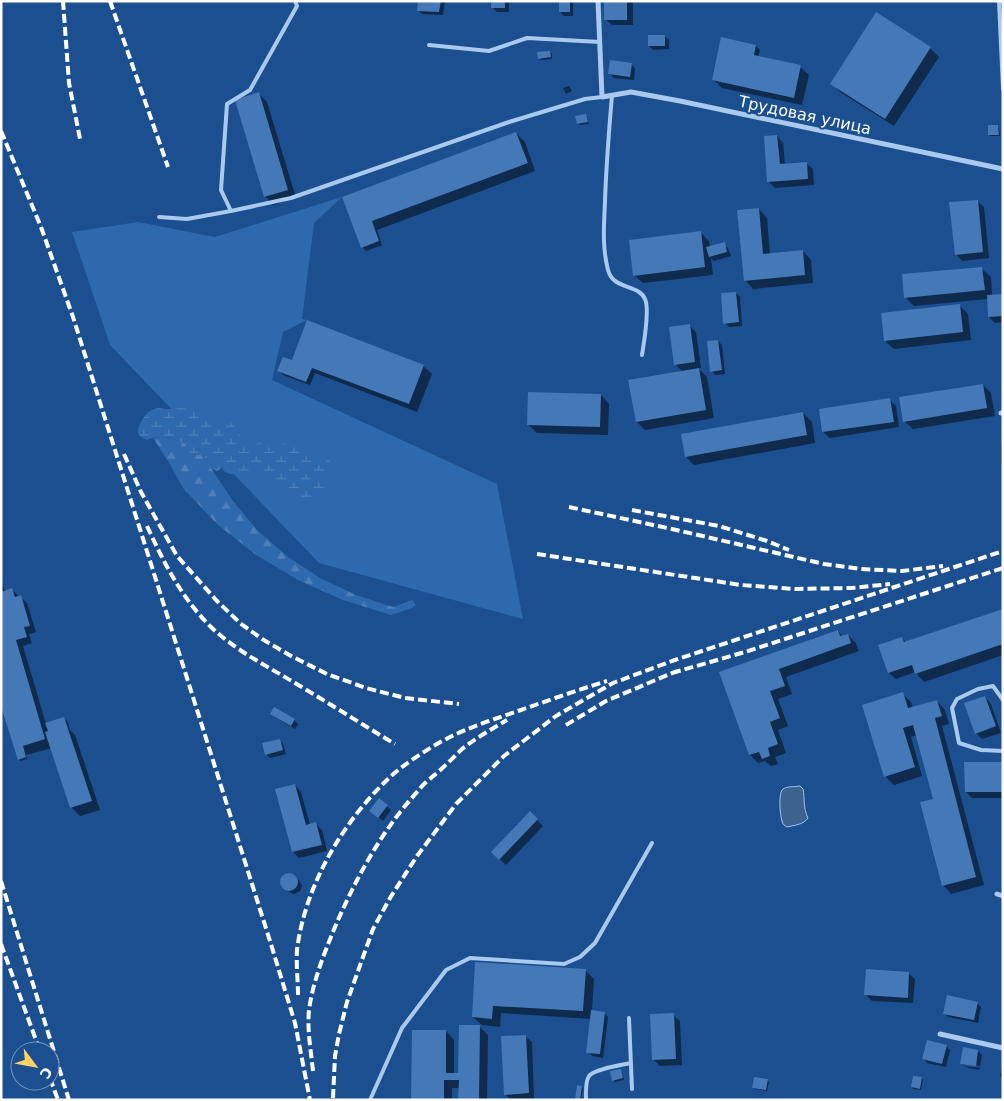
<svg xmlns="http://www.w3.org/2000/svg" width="1004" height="1101" font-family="'DejaVu Sans',sans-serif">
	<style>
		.grass { fill: #2e69ad }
		.forest { fill: url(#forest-firs) }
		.wetland { fill: url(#wetland-marsh) }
		.water { fill: #3c6290; stroke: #9cc4f0 }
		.shadow { fill: #0007 }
		.building { fill: #4478b7 }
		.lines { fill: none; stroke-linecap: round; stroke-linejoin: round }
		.lane { stroke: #a9c9ee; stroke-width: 4 }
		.street { stroke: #a9c9ee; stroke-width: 5 }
		.rail { stroke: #fff; stroke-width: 4; stroke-dasharray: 9 4; stroke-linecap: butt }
		.labels { text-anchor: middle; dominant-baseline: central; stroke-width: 4; stroke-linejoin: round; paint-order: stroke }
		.street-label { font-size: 16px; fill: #fff; stroke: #1b4f8f }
	</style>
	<defs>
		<pattern id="forest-firs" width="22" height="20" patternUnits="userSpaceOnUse" patternTransform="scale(1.25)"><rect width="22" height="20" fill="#2e69ad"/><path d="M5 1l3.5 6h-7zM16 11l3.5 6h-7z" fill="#4d80b9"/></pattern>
		<pattern id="wetland-marsh" width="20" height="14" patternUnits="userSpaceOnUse" patternTransform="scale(1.25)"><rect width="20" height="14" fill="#2e69ad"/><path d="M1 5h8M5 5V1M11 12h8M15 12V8" fill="none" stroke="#4d80b9"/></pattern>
	</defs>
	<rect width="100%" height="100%" fill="#1b4f8f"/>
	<path class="grass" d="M342 197 314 223 302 319 307 320 283 332 272 380 497 484 523 619 319 563 110 345 72 232 138 222 215 237Z"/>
	<path class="forest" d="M160 437 173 438 177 442H183L195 455H201L212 462 211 468 233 501 258 531 288 557 320 578 356 595 393 607 412 600 416 605 412 608 391 615 343 600 298 580 256 555 217 524 183 488 168 461 153 438Z"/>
	<path class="wetland" d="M158 408 169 409 181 408 192 409 201 416 212 421 223 418C226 420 231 422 233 425 241 434 242 444 254 446L259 443 263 437 271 446C280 446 289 440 298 443 310 447 315 461 330 459L322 496 317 501 305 504 293 497 275 478 263 472 251 475 230 474 225 472 222 468 217 471 211 468 212 462 201 455H195L189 452 187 446 183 442H177L173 438C164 437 156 436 147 440 133 435 138 427 144 417 147 414 146 413 150 411 152 410 155 409 158 408Z"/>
	<path class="water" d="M800 786 803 789C805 799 803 808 808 818 803 825 795 825 787 827 784 825 783 825 782 821 780 815 778 792 783 789 787 786 795 787 800 786Z"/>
	<path class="shadow" d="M419 1H445L443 15 422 14 418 10Z
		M493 1H509V12H497L493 8Z
		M560 1H573V16H564L560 12Z
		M605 1H633V25H612L605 19Z
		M877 14 930 48 939 57 894 126 840 92 832 83Z
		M665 36 669 40V49L653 50 649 46Z
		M756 46 760 50 758 57 800 67 809 75 802 105 722 88 713 79Z
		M550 52 552 54V59L541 60 539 58Z
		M631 64 635 68 634 80 614 78 610 74Z
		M569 86 572 91 566 94 563 88Z
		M259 94 267 102 296 198 273 205 265 196Z
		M586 116 587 117 589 124 580 125 578 124 577 117Z
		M998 126 999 128 1000 136H991L989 135Z
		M516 133 525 142 535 171 377 230 382 245 366 251 362 247 343 197Z
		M777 136 783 143 785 165 806 163 813 169 814 185 775 188 769 182Z
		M977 201 984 207 989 258 962 261 956 254Z
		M759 209 767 218 770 254 803 251 811 260 813 283 753 289 745 280Z
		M700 232 709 241 710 248 724 244 728 248 731 256 714 261 711 258 713 275 643 283 634 275Z
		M982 269 991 277 992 296 1003 295V322L995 323 989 317 988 299 914 306 905 297Z
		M736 293 740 297 742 326 729 327 725 323Z
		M960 306 968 314 971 340 894 349 885 341Z
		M690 326 696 332 701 368H698L707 377 714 418 645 430 637 422 683 372 675 364Z
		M718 341 722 345 725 374 715 375 712 371Z
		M292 362 423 366 432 374 417 412 315 373 310 385 283 375 279 371Z
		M983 385 991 393 995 416 913 429 904 421Z
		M601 395 609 404 608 435 537 433 528 424Z
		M890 400 896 406 899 427 830 438 823 432 820 410Z
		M803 413 812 422 815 443 694 465 686 457Z
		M1001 445H1003V466L1001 464Z
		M1 578 5 592 12 590 27 603 36 632 29 634 32 643 23 646 46 724 64 718 68 722 70 730 75 735 100 810 80 816 72 808 52 748 26 755 27 759 20 761 19 759 1 701Z
		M1003 610V655L924 682 915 672 896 679 889 673 880 646 902 638 907 643Z
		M838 631 843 637 848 635 856 643 859 651 786 677 792 694 778 699 788 726 778 730 786 753 775 757 778 764 771 766 765 761 758 763 750 755 721 673Z
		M902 694 911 702 913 708 937 701 945 710 949 724 942 726 984 885 951 894 943 885 935 799 917 735 911 737 922 776 894 785 885 776Z
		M985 697 991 704 1001 733 982 739 976 733Z
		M272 713 294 720 298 724 295 729 275 717Z
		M279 740 283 744 286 754 270 758 266 754Z
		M1003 763V798H972L966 792Z
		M295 785 301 792 310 825 315 823 322 830 327 851 299 858 293 852Z
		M379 800 391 810 383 821 375 815Z
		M530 813 543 826 506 865 492 852Z
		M289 874 295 876 299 880 302 886 300 891 294 894 289 892 284 888 282 882 284 877Z
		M477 964 585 970 594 979 592 1012 604 1013 608 1017 603 1058 592 1056 588 1052 591 1019 501 1013 500 1027 482 1025 473 1017Z
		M908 973 915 979 913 1003 872 1001 866 995Z
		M977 1003 981 1007 978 1023 948 1017 945 1013Z
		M673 1015 680 1021 682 1065 660 1066 653 1059Z
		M479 1026 488 1035 487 1100H460V1088H452V1100H412L446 1031 454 1040V1074H460Z
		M525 1036 532 1042 534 1099 511 1100 505 1094Z
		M946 1046 950 1050 946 1067 927 1063 924 1059Z
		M978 1051 982 1055 980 1066 964 1063V1066L980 1068 979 1070 965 1067 961 1063Z
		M1003 1062V1079L1000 1076Z
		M620 1070 622 1072 624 1080 615 1082 613 1080Z
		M922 1078 923 1080 921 1090 914 1089 912 1087Z
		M767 1080 769 1082 767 1091 755 1089 754 1088Z
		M581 1087 583 1088 581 1100H576Z"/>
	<path class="building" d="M418 1H441L439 12 417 11Z
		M491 1H505V8H491Z
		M559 1H570V12H559Z
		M604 1H627V20H604Z
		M876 12 931 47 885 119 830 84Z
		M648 35H665V46H648Z
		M721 37 756 45 754 55 801 65 794 98 712 80Z
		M550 51 551 57 538 59 537 52Z
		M610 60 632 63 630 77 608 74Z
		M259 92 288 190 264 197 235 100Z
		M586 114 588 122 577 124 575 116Z
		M988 125H998L999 135H988Z
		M516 132 528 163 372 221 379 241 361 248 342 197Z
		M777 135 780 164 807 162 808 179 767 182 764 136Z
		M978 200 983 252 955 255 949 202Z
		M759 208 763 254 803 250 805 275 744 281 737 210Z
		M701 231 705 267 633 276 629 240Z
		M725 242 727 252 709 257 706 247Z
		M982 267 985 290 904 298 902 274Z
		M736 292 739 322 723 324 721 293Z
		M1003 294V316L988 317 987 295Z
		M960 304 963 332 884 341 881 313Z
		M307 320 424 365 409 404 312 368 306 382 277 371 283 357 292 360Z
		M690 324 695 362 674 365 669 327Z
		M718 340 722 370 710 372 707 341Z
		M699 368 706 410 636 422 628 380Z
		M983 384 987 408 903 422 899 397Z
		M528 392 601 394 600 427 527 425Z
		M890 398 894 422 822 432 819 409Z
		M803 412 807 435 685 457 681 434Z
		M12 588 15 597 21 595 30 626 24 627 27 637 16 640 45 739 23 746 26 757 18 760 1 706V592Z
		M1003 609V644L915 674 912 665 888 673 878 645 902 637 904 642Z
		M838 630 840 636 848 634 851 643 779 669 785 686 770 691 780 718 770 722 778 744 768 748 770 756 762 759 759 752 749 755 719 672Z
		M903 692 908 708 937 700 942 716 935 718 976 877 942 886 920 802 933 799 913 725 903 728 915 767 884 777 862 705Z
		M985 696 996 726 975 734 964 703Z
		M274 707 295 719 291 726 270 714Z
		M64 717 92 801 70 808 45 732 48 731 45 723Z
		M280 739 283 750 265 755 262 743Z
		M964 762H1003V792H965Z
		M295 784 306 825 316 822 322 845 292 852 275 789Z
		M379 798 388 805 378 818 369 811Z
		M530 811 538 819 499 860 491 852Z
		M280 882a9 9 0 1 1 18 0a9 9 0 1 1-18 0Z
		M475 962 586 969 583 1011 493 1006 492 1019 472 1017Z
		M866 969 909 972 908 998 864 995Z
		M947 995 978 1002 974 1020 943 1014Z
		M591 1010 605 1012 600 1054 586 1053Z
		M674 1013 676 1059 652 1060 650 1014Z
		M459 1025H480L479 1100H458L459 1080H444V1100H411L412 1030H446V1073H458Z
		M526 1035 529 1093 504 1095 501 1036Z
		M927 1040 947 1045 942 1064 922 1059Z
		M963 1047 978 1050 976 1066 960 1064Z
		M621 1069 623 1078 612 1081 610 1071Z
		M913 1076 922 1077 920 1089 911 1087Z
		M754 1077 768 1079 766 1090 752 1088Z
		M577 1085 582 1086 580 1100H575Z"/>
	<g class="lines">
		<path class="lane" d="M999 1 1003 89
			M429 45 489 51 527 38 600 42
			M612 95C609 131 606 166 605 202 604 225 602 247 608 270 613 290 639 284 645 299 650 310 644 342 642 355
			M231 211 221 190 227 104 250 90 297 6 295 1
			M159 217 187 219 231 211 291 198 509 122 585 99 602 97
			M1003 700 993 686 978 689 957 699 952 708 959 743 981 750 1003 751
			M629 1018 632 1089
			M370 1100 402 1028 446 970 470 958 564 964 580 957 595 943 652 843
			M586 1100C586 1092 585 1082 589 1076 594 1069 622 1065 631 1063"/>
		<path class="street" d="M598 1 602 97 631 92 680 101 1003 169
			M1001 413H1003
			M997 894 1003 896
			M940 1034 1003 1048"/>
		<path class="rail" d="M63 1 69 83 80 139
			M110 1 168 167
			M1 131 41 227 73 317 234 827 270 941 295 1023 310 1100
			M124 454 141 492 177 556 217 601 240 623 262 639 293 657 327 674 366 688 405 698 459 704
			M569 507 672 529 824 564 861 569 902 571 943 566
			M632 510 719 526 767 541 789 550
			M147 526C164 563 182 599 212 628 239 653 269 667 300 686 332 705 363 725 395 744
			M537 554 741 585 795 589 852 588 890 584
			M672 673 745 652 1003 568
			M566 725 606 701 677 671
			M1 881 69 1100
			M1 944 40 1051
			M298 995C298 981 296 964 297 950 305 886 342 823 388 779 402 765 432 746 450 737 472 726 495 719 518 711 547 701 577 690 607 681
			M313 1071C311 1051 307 1030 309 1010 313 981 324 954 335 927 356 878 382 830 418 791 423 784 431 778 437 773 446 765 454 757 462 749 476 738 492 729 507 720
			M50 1078 58 1100
			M333 1098 335 1056 339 1034 347 1002 373 929 390 898 417 856 456 804 504 756 556 716 613 683 672 661 1003 551"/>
	</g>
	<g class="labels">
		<g class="street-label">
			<text transform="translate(805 115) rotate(12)">Трудовая улица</text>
		</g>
	</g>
	<rect width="1004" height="1101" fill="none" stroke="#ffffff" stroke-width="5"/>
	<g transform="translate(35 1066) rotate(122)"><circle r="24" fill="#1b4f8f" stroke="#7695bc"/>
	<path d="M0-4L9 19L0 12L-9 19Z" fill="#ffd166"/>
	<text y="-8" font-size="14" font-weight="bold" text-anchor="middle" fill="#ffffff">С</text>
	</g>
</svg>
